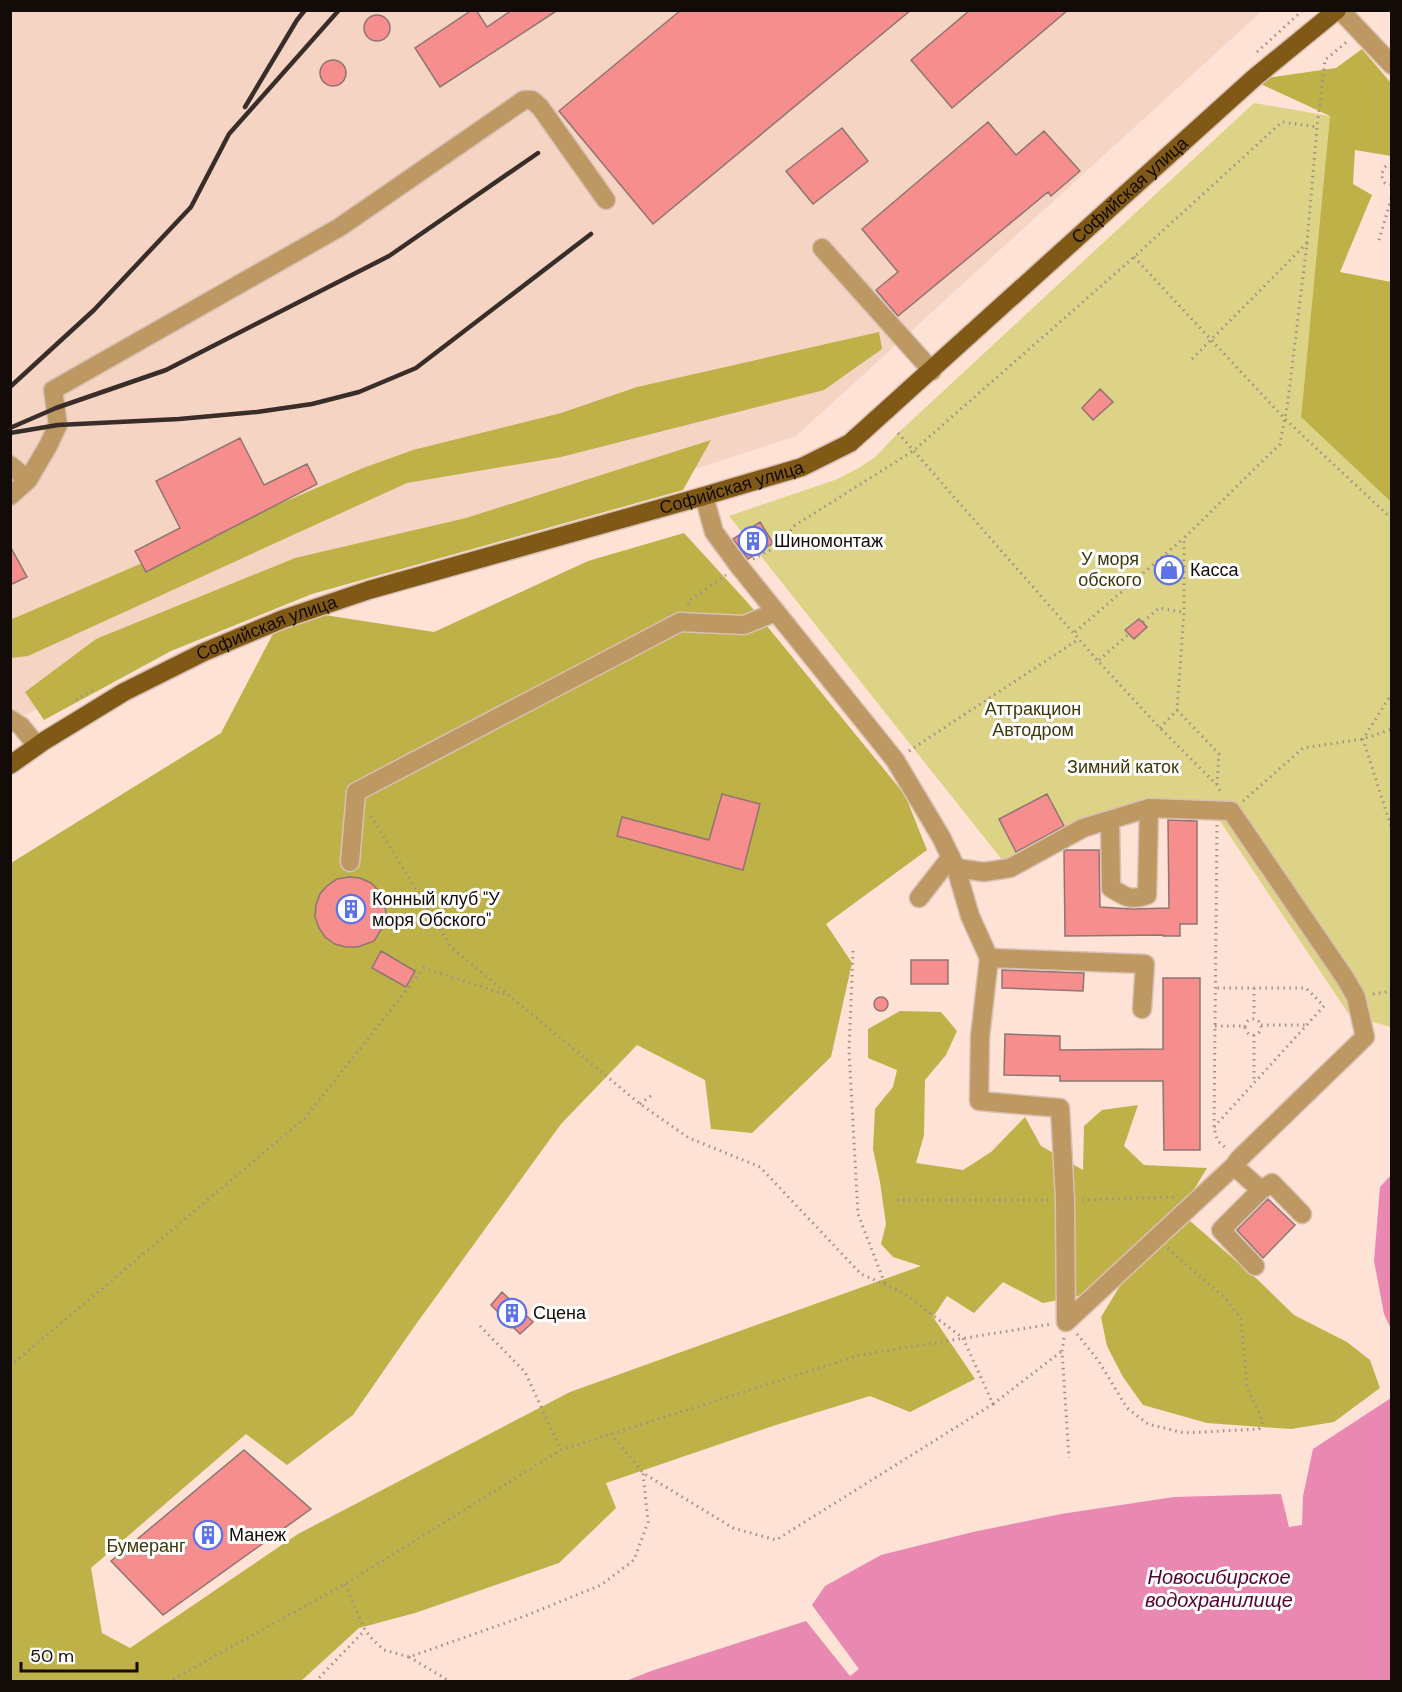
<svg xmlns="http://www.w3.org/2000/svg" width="1402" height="1692" font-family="'DM Sans',sans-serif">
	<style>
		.built { fill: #f5d4c3 }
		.green { fill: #dcd387 }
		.forest { fill: #beb148 }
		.water { fill: #e988b1 }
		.building { fill: #f68e8d; stroke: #8f7472; stroke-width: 1.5 }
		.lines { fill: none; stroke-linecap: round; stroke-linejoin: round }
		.minor-casing { stroke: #d8c0b4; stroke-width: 21 }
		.major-casing { stroke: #d8c0b4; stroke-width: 21 }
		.path { stroke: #a38f85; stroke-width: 3; stroke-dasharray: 1.5 4.5; stroke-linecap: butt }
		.minor { stroke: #bd9862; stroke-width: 18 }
		.major { stroke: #815916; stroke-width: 18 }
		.rail { stroke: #382d28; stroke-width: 4.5 }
		.labels { text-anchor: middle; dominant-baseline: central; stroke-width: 6; stroke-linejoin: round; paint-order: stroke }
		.street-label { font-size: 18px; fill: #130b07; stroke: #fff }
		.poi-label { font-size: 18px; fill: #130b07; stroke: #fff; text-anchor: start }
		.park-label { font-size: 18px; fill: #3d370a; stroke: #fff }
		.water-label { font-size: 20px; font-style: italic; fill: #560031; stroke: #fff }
	</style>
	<rect width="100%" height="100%" fill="#fde2d5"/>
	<path class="built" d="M11 11H1262L796 436 163 642 20 718 11 725Z"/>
	<path class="green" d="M1254 103 1330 116 1301 417 1391 502V1027L1350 1016 1206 800 1089 823 1003 861 729 516 835 480 859 468 875 457 898 433Z"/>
	<path class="forest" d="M1362 49 1391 83V156L1355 150 1353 184 1372 195 1340 272 1391 282V502L1301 417 1330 116 1252 80 1336 68Z
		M879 332 882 349 824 390 561 457 407 483 28 656 11 658 10 620 363 468 413 450 561 413 637 387Z
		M711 440 683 490 312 594 171 651 44 720 25 692 96 639 295 558 466 518Z
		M684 533 748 603 905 795 927 850 826 924 852 963 831 1057 752 1133 711 1129 705 1080 637 1045 561 1124 414 1327 353 1415 287 1465 246 1434 91 1568 102 1633 130 1648 298 1534 570 1392 921 1266 893 1257 881 1244 886 1224 880 1182 873 1149 875 1109 893 1087 897 1070 868 1058V1029L900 1011 941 1012 957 1031 946 1055 925 1080 924 1135 916 1163 963 1170 991 1152 1025 1117 1041 1146 1083 1170 1084 1126 1102 1110 1138 1105 1124 1146 1144 1165 1207 1168 1184 1206 1083 1295 1043 1303 1003 1282 974 1313 947 1296 933 1317 975 1379 910 1412 870 1396 779 1424 606 1483 616 1508 559 1563 415 1613 359 1628 301 1681 11 1682V863L221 733 286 609 434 632 588 561Z
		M1190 1221 1258 1280 1294 1315 1347 1342 1370 1360 1380 1388 1334 1422 1291 1429 1207 1423 1143 1405 1123 1377 1107 1346 1101 1317 1126 1276 1146 1261Z"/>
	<path class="water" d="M1391 1175V1329L1384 1314 1374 1261 1380 1187Z
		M1391 1398V1681H626L651 1671 806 1621 850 1676 859 1669 812 1605 825 1586 881 1555 973 1532 1061 1514 1174 1497 1281 1494 1289 1527 1302 1525 1303 1496 1313 1449Z"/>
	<path class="building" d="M472 10H476L487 27 512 10H558L440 87 415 48Z
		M681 10H911L653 224 559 111Z
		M970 10H1068L952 108 911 60Z
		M364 28a13 13 0 1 1 26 0a13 13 0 1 1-26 0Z
		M320 73a13 13 0 1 1 26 0a13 13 0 1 1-26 0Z
		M988 122 1016 155 1044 131 1080 171 1051 196 1048 192 898 316 876 290 898 272 862 229Z
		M842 128 868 161 813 204 786 171Z
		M1100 389 1113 402 1093 420 1082 408Z
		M240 438 264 485 307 464 317 484 146 572 135 551 180 528 156 481Z
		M760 522 773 543 748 559 733 539Z
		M10 546 27 577 10 585Z
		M1172 559 1180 567 1168 581 1158 574Z
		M1139 619 1147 627 1134 639 1125 630Z
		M722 794 760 804 743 870 617 836 622 817 709 840Z
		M1047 794 1064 826 1016 852 999 819Z
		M1168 820 1197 821V924H1180V936H1163V935L1065 936 1064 851 1066 850H1099L1100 907 1132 909 1169 908Z
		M349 877 360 878 371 883 379 891 384 902 386 913 384 925 374 941 358 947H346L335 944 325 937 319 928 315 917 316 905 320 894 327 886 337 879Z
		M381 951 415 971 406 987 372 968Z
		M911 960H948V984H911Z
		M1002 970 1084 973 1083 991 1002 988Z
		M1163 978H1200V1150H1164L1163 1081H1060V1076L1004 1075 1005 1034 1060 1036V1050L1163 1049Z
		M874 1004a7 7 0 1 1 14 0a7 7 0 1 1-14 0Z
		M1268 1199 1295 1225 1263 1258 1237 1230Z
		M502 1292 533 1322 520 1334 491 1305Z
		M244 1450 311 1509 163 1615 111 1561Z"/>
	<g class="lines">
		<g class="minor-casing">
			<path id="minor" d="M1340 10 1392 65
				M822 248 932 371
				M10 465 28 480
				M10 496 28 480 48 446 58 425 53 390 340 227 524 100H532L540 107 606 200
				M704 496 714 532 739 566 895 760 941 837 956 868 970 916 989 958 980 1037 979 1101 1060 1108 1065 1200 1066 1322
				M10 719 21 726 37 746
				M1110 821 1111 888C1126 897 1130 901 1147 895L1149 808
				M350 862 356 792 680 622 744 625 776 612
				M956 868 984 872 1010 868 1083 828 1149 808 1231 811 1345 978 1356 997 1365 1037 1239 1159 1234 1166 1066 1322
				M919 898 951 857
				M989 958 1145 964 1142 1009
				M1234 1166 1261 1190
				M1255 1266 1221 1230 1261 1190 1272 1183 1302 1214"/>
		</g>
		<g class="major-casing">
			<g id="major">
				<path id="s1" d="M10 765 44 741 124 692 204 652 283 619 369 590 704 496 802 467 850 443 1254 78 1337 10"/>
			</g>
		</g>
		<path class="path" d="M1257 52 1303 10
			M1392 165 1385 167 1381 175 1385 183 1392 185
			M1379 240 1392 196
			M1134 257 1284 418 1392 519
			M1192 359 1307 243
			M898 433 1098 661 1160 728 1217 785 1221 793
			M753 559 780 545 794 526 913 451 1134 257 1282 122 1317 127
			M688 605 691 599 726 575
			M1143 622 1159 608 1183 612
			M1075 632 1184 538
			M1099 660 1129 634
			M1392 693 1363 739 1392 830
			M76 700 94 689
			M1177 710 1219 754 1217 784
			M1160 728 1177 710 1184 612V538L1280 444 1288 401 1307 243 1317 127 1325 60 1349 40
			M909 751 1079 639
			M1243 801 1303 748 1363 739 1392 729
			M371 816 452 948 640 1104 689 1138 760 1167 861 1274 902 1292 963 1338 993 1404 776 1540 733 1528 643 1473 611 1434
			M1217 825 1214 1127 1217 1140 1227 1149
			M853 951 849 1051 858 1214 885 1284
			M1254 988V1018
			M1373 994 1392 991
			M1245 1027a8 8 0 1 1 16 0a8 8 0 1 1-16 0Z
			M1261 1025H1305
			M1215 1026H1245
			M1254 1035V1081
			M640 1104 652 1095
			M1214 1127 1324 1006 1306 988H1215
			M897 1200H1048
			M1082 1200 1177 1197
			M480 1326 525 1372 561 1450
			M1077 1334 1098 1360 1127 1408 1148 1424 1184 1433 1259 1429 1263 1422 1247 1387 1241 1319 1226 1299 1167 1248
			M1064 1338 1062 1351 1069 1458
			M10 1366 305 1118 424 968 507 995
			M993 1404 1062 1351
			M345 1584 365 1630 372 1639 384 1650 409 1657 525 1616 601 1585 634 1560 648 1522 643 1473
			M409 1657 451 1682
			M168 1682 345 1584 561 1450 860 1355 1052 1324
			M315 1682 365 1630"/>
		<use href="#minor" class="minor"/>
		<use href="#major" class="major"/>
		<path class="rail" d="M245 107 297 20 305 10
			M10 387 94 310 191 207 229 134 339 10
			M10 428 56 408 166 370 389 256 538 153
			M10 433 58 425 179 419 257 412 312 404 359 392 416 368 591 234"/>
	</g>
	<defs>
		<g id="building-ring" transform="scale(1.5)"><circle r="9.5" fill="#fff" stroke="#5d71e8" stroke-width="1.5"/><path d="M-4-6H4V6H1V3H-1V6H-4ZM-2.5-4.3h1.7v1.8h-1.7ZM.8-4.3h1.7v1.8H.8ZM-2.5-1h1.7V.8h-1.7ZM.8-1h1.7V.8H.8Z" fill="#5d71e8"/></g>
		<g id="shop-ring" transform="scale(1.5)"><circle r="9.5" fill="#fff" stroke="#5d71e8" stroke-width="1.5"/><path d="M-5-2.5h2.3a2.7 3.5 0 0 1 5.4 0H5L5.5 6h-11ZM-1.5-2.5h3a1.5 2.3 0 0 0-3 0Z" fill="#5d71e8"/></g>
	</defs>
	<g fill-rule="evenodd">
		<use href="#building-ring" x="753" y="541"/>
		<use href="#shop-ring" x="1169" y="570"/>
		<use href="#building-ring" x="351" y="909"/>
		<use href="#building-ring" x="512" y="1313"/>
		<use href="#building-ring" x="208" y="1535"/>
	</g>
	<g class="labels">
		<g class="street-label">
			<text stroke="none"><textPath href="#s1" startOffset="1282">Софийская улица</textPath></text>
			<text stroke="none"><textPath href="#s1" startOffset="778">Софийская улица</textPath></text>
			<text stroke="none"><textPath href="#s1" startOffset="292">Софийская улица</textPath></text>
		</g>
		<g class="poi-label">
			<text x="774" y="541">Шиномонтаж</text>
			<text x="1190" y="570">Касса</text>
			<text x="372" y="899">Конный клуб "У<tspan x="372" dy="21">моря Обского"</tspan></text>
			<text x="533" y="1313">Сцена</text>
			<text x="229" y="1535">Манеж</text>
		</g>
		<g class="park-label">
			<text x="1110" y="559">У моря<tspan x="1110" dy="21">обского</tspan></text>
			<text x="1033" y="709">Аттракцион<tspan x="1033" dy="21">Автодром</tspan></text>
			<text x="1123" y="767">Зимний каток</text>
			<text x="146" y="1546">Бумеранг</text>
		</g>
		<g class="water-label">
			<text x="1219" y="1577">Новосибирское<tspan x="1219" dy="23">водохранилище</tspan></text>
		</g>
	</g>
	<rect width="1402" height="1692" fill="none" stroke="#130b07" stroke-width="24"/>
	<path d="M21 1662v9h116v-9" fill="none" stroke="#130b07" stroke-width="3"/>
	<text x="30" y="1662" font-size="18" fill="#130b07" stroke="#ffffff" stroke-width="4.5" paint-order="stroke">50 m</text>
</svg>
